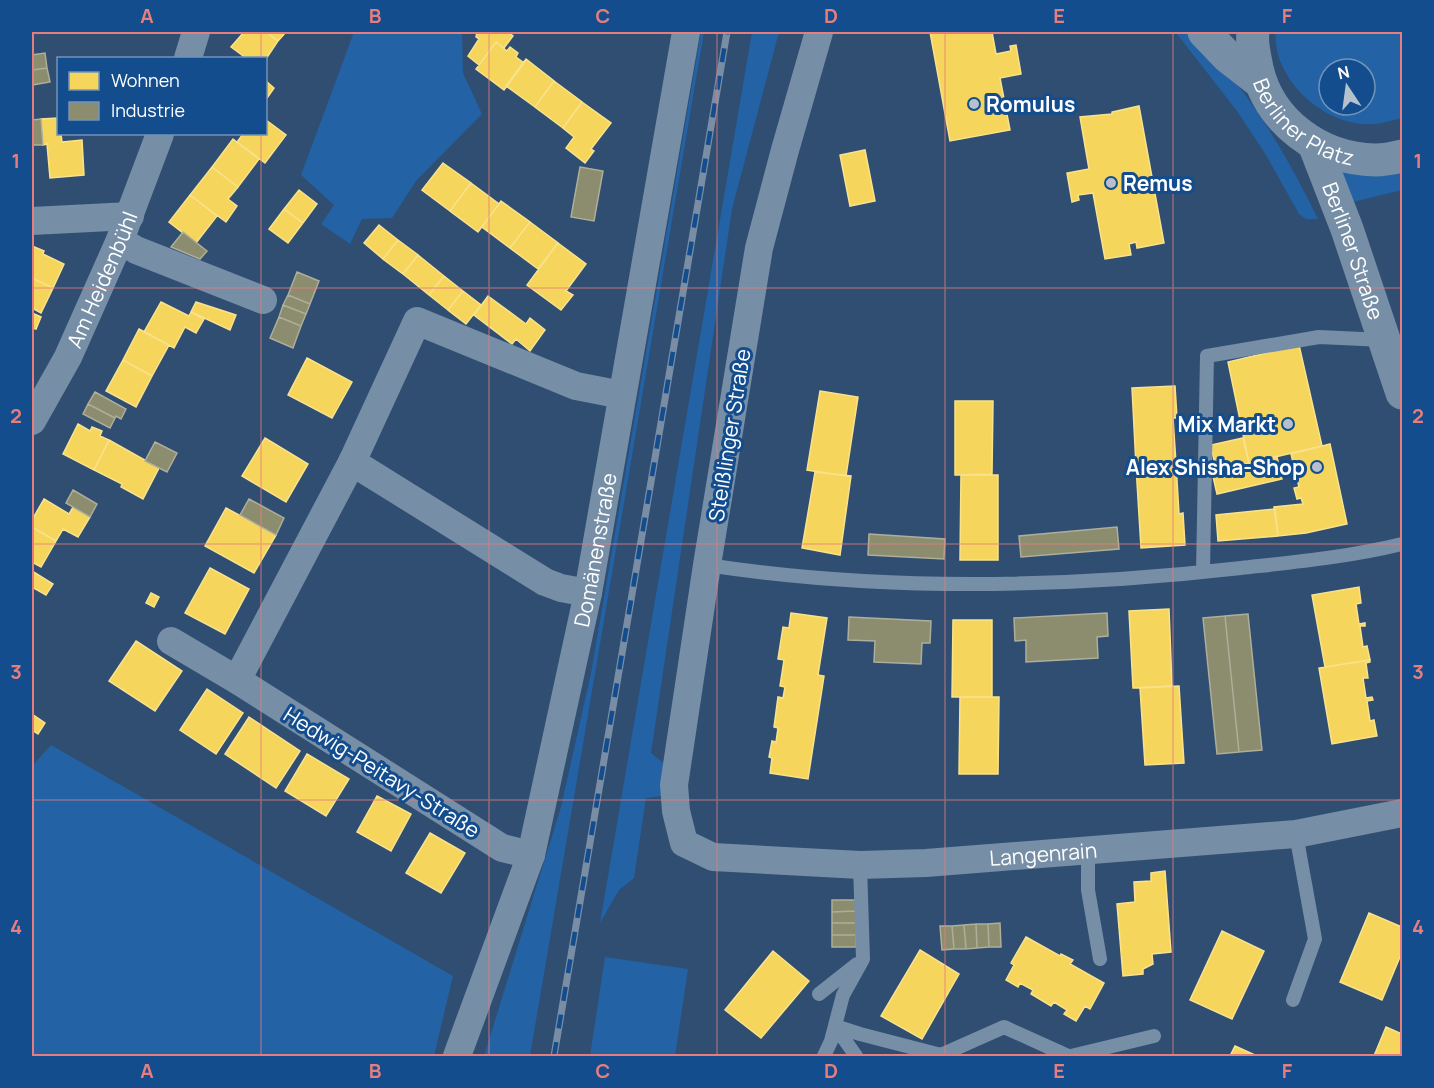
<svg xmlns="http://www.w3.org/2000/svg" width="1434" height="1088" font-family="Manrope,sans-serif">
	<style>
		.green { fill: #2362a4; fill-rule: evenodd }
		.homes { fill: #f6d55c; stroke: #f9e28d; stroke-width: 1.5 }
		.industry { fill: #8c8c6e; stroke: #aeae9a; stroke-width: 1.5 }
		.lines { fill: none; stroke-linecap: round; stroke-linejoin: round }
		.service { stroke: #768ea6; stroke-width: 14 }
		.minor { stroke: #768ea6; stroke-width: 28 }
		.tertiary { stroke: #768ea6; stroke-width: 33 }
		.rail-casing { stroke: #798ea5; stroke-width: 7 }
		.rail { stroke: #134d8e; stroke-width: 4.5; stroke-dasharray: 14; stroke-linecap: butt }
		.grid { fill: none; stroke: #e67e7e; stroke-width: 1.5; stroke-opacity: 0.55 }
		.poi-dot { fill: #b6c1ce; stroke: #134d8e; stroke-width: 2 }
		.labels { text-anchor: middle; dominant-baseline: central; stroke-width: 6; stroke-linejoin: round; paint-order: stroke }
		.poi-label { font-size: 21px; font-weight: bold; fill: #fff; stroke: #134d8e; text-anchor: start }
		.street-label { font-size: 21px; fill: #fff; stroke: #134d8e }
		.neatline { fill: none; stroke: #e67e7e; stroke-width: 2 }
		.grid-label { font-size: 20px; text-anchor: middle; font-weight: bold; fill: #e67e7e }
	</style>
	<rect width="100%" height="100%" fill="#2f4e72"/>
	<path class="green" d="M354 32H462L463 73 482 114 416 181 392 218 362 219 350 244 321 224 334 205 301 175Z
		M701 32H704L530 1056H484L561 807 591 673Z
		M752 32H779L732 209 651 753 666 765 662 796 646 798 634 878 619 890 600 923Z
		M1178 32H1189C1246 84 1284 150 1318 219H1306L1299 214 1266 155 1237 111 1177 34Z
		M1275 32H1402V118C1393 120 1384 123 1375 124 1333 128 1290 94 1278 55 1276 48 1276 39 1275 32ZM1329 69H1365V105H1329Z
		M1332 165 1402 168V190L1349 203Z
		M51 745 453 976 434 1056H32V766Z
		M605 957 688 969 675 1056H590Z"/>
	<path class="homes" d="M244 32H266L278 41 266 59 246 58 231 47Z
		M266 32H286L278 41Z
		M477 32H508L513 36 504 48 496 42 479 65 468 56 479 39 476 37Z
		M930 32H992L996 54 1011 51 1010 46 1016 45 1021 74 1000 78 1010 130 950 141Z
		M496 42 507 51 510 47 518 53 516 57 524 63 504 90 476 69Z
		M526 59 554 81 535 107 506 86Z
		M266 81 274 88 267 98 266 97Z
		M554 81 582 102 563 128 535 107Z
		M582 102 611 123 591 149 594 151 585 163 566 148 574 137 563 128Z
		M1139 106 1164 243 1137 248 1136 242 1129 244 1131 255 1105 259 1093 193 1078 195 1079 200 1072 202 1067 173 1089 169 1080 117 1112 114V112Z
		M58 118V134H61L62 142 82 140 84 175 50 178 47 144 43 145 41 119Z
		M266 120 286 135 265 163 237 142 243 134H266Z
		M233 139 259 159 238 187 212 167Z
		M865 150 875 201 850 206 840 155Z
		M443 163 471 183 450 211 422 190Z
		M212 167 238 187 228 199 237 206 226 222 190 195Z
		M471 183 499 204 478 232 450 211Z
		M299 190 317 204 303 223 284 209Z
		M190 195 217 216 196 243 169 222Z
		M501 201 530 222 510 248 482 227Z
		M284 209 303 223 288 243 269 229Z
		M530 222 558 243 538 269 510 248Z
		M379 225 398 240 383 259 364 243Z
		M398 240 418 255 403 274 383 259Z
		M558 243 586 264 566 291 573 295 561 310 527 285Z
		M32 246 44 251 43 254 64 264 53 288 32 278Z
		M418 255 444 276 429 295 403 274Z
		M444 276 463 291 448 310 429 295Z
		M32 278 53 288 41 313 32 308Z
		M463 291 481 305 466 324 448 310Z
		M488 296 526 324 530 318 545 330 530 351 516 339 512 344 474 315Z
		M161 302 189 316 191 312 204 319 196 333 185 327 174 348 144 332Z
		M196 302 236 315 230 330 191 312Z
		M32 313 41 317 36 329 32 328Z
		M139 329 169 345 152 376 123 360Z
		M1299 345 1322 446 1249 463 1228 362Z
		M307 358 352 382 332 418 288 395Z
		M123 360 152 376 136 407 106 391Z
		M1175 386 1177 418H1173L1176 463 1136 466 1132 388Z
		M820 391 858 397 846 476 807 470Z
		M955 401H993L992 474 955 475Z
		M78 424 90 431 92 427 102 431 100 436 109 440 94 470 63 454Z
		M265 438 308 464 286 502 242 476Z
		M1243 438 1249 463 1216 471 1211 445Z
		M109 440 159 468 143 499 121 487 122 484 94 470Z
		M1330 444 1347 524 1306 533 1278 536 1274 507 1303 504 1301 498 1297 499 1294 488 1299 487 1291 454Z
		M1277 457 1282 479 1217 494 1212 472Z
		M1176 463 1179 514 1183 513 1185 545 1141 548 1136 466Z
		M815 472 851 476 840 555 802 548Z
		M961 475H998V560H960Z
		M44 499 69 514 73 507 90 517 78 537 63 529 56 541 32 527V520Z
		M226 508 276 535 254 573 205 546Z
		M1275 509 1278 536 1218 541 1216 515Z
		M32 527 56 541 41 567 32 562Z
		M210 568 249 589 225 634 185 613Z
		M32 571 53 584 46 595 32 587Z
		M1359 587 1361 603 1356 604 1359 624 1365 623V626H1360L1363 647 1367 646 1370 660 1325 667 1312 595Z
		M151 593 159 597 154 607 146 603Z
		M1169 609 1172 686 1133 688 1129 611Z
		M791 613 827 618 818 675 824 676 808 779 770 773 772 758 769 757 772 741 776 742 778 728 774 727 778 697 783 698 785 687 780 686 784 660 778 659 783 627 789 628Z
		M953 620H992V697H952Z
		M136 641 182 671 155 711 109 681Z
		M1370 660V662L1366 663 1368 678H1363L1366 698 1372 697 1373 700 1367 701 1370 721 1374 720 1377 736 1332 744 1319 668Z
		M1179 686 1184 763 1145 765 1140 688Z
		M207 689 243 713 216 754 180 730Z
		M960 697H999L998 774H959Z
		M32 714 45 723 38 734 32 730Z
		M249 717 300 751 276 788 225 754Z
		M307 754 349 779 326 816 285 791Z
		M377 796 411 814 391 851 357 832Z
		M430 833 465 853 441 893 406 873Z
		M1165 871 1171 952 1152 954 1153 964 1143 969V974L1123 976 1117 904 1135 902 1134 882 1151 881V873Z
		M1369 913 1402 927V952L1382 1000 1340 982Z
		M1222 931 1264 951 1232 1019 1190 1000Z
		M1026 937 1060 956 1061 954 1073 960 1070 964 1104 983 1090 1009 1085 1006 1076 1021 1064 1014 1067 1010 1054 1002 1051 1006 1031 994 1033 990 1020 983 1018 987 1006 980 1014 965 1011 963Z
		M920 950 959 974 922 1039 881 1016Z
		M773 951 809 981 761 1038 725 1010Z
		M1386 1027 1402 1034V1056H1374Z
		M1235 1046 1257 1056H1230Z"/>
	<path class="industry" d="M45 53 47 68 32 70V55Z
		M47 68 50 82 32 85V70Z
		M41 119 43 145H32V120Z
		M580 167 603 171 594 221 571 217Z
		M183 232 207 251 200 259 171 247Z
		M297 272 319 281 310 304 288 295Z
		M288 295 310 304 306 314 283 305Z
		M283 305 306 314 301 326 279 317Z
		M279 317 301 326 293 348 270 338Z
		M95 392 126 409 121 419 116 416 115 418 88 404Z
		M88 404 115 418 110 428 83 414Z
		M155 442 177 453 167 472 145 461Z
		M73 490 97 504 90 517 66 503Z
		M249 499 284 518 276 535 240 515Z
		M1117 527 1119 549 1021 557 1019 536Z
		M869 534 945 539 944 559 868 555Z
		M1107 613 1108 636 1097 637 1098 658 1026 662V640L1015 641 1014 618Z
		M1248 614 1262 750 1239 752 1225 616Z
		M1225 616 1239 752 1217 754 1203 618Z
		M849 617 931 621 930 643H922L921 664 874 662 875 641 848 640Z
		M832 900H856V911L832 912Z
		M856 911V923H832V912Z
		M832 923H856V935H832Z
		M1000 923 1001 947H989L988 924Z
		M976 924H988L989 947 977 948Z
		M976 924 977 948 966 949 964 925Z
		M964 925 966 949H954L952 926Z
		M940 926H952L954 949 942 950Z
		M832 935H856V947H832Z"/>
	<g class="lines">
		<path class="service" d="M707 565C883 592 1065 588 1241 568 1295 562 1349 557 1402 544
			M1203 572 1207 356 1319 337 1384 340
			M1088 852V890L1100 959
			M819 994 857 964
			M1293 1000 1315 939 1296 834
			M835 1026 860 1034 941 1055 1004 1027 1068 1056
			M835 1026 856 1056
			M824 1056 831 1041 843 995 863 959 860 865
			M1071 1056 1154 1036"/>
		<g class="minor">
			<path id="s1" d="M819 32 785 150 759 248 707 565 674 785 676 811 684 843 713 857 860 865 926 863 1296 834 1402 813"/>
			<path d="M188 58 196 32"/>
			<path d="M32 221 130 216"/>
			<path d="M120 240 136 250 263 300"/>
			<path id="s2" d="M32 421 68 357 120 240 160 134"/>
			<path d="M352 462 545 582 561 588 588 593"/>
			<path d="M171 641 237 680"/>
			<path d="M531 855 502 848 237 680 352 462 417 321 576 386 622 395"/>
			<path id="s3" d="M457 1056 531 855 588 593 686 32"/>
		</g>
		<g class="tertiary">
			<path d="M1204 32 1228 57 1260 82"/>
			<path id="s4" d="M1253 32C1251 44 1255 56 1257 68 1269 122 1320 159 1375 160 1384 160 1394 158 1402 156"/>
			<path id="s5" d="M1314 144 1347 229 1402 393"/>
		</g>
		<g class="rail-casing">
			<path id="rail" d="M554 1056 727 32"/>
		</g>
		<use href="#rail" class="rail"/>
	</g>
	<path class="grid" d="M261 32V58M489 32V1056M717 32V1056M945 32V1056M1173 32V1056M261 134V1056M32 288H1402M32 544H1402M32 800H1402"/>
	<g class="poi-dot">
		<circle cx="974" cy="104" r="6"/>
		<circle cx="1111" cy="183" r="6"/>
		<circle cx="1288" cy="424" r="6"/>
		<circle cx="1317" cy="467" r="6"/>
	</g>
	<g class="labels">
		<g class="poi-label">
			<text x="986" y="104">Romulus</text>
			<text x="1123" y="183">Remus</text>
			<text x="1276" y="424" text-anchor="end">Mix Markt</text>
			<text x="1305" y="467" text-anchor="end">Alex Shisha-Shop</text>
		</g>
		<g class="street-label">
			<text stroke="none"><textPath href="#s4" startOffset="112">Berliner Platz</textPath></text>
			<text stroke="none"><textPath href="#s5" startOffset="114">Berliner Straße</textPath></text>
			<text stroke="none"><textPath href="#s2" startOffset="158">Am Heidenbühl</textPath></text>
			<text transform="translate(729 435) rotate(-81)">Steißlinger Straße</text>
			<text stroke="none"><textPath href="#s3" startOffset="526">Domänenstraße</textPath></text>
			<text transform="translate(382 772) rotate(32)">Hedwig-Peitavy-Straße</text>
			<text stroke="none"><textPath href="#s1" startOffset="1190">Langenrain</textPath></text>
		</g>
	</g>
	<rect width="1434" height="1088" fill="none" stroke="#134d8e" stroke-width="66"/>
	<rect x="57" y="57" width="210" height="78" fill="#134d8e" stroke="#7194bb" stroke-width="1.5"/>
	<rect x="69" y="72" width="30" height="18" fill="#f6d55c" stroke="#7194bb" stroke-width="1.5"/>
	<text x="111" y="87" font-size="18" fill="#ffffff">Wohnen</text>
	<rect x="69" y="102" width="30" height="18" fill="#8c8c6e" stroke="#7194bb" stroke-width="1.5"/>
	<text x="111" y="117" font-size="18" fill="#ffffff">Industrie</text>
	<g transform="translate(1347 87) rotate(347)"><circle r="28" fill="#134d8e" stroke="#7194bb" stroke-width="1.5"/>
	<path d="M0-4.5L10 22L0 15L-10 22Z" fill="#b6c1ce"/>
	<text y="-9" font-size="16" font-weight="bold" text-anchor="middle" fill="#ffffff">N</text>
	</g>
	<rect x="33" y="33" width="1368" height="1022" class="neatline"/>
	<g class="grid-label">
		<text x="147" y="23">A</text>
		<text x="375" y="23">B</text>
		<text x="603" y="23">C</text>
		<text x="831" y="23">D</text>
		<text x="1059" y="23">E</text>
		<text x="1287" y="23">F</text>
		<text x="16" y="168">1</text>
		<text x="1418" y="168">1</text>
		<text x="16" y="423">2</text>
		<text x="1418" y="423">2</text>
		<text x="16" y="679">3</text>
		<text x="1418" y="679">3</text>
		<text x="16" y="934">4</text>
		<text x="1418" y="934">4</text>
		<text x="147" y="1078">A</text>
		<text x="375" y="1078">B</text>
		<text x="603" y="1078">C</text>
		<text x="831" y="1078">D</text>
		<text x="1059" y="1078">E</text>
		<text x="1287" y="1078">F</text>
	</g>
</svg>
